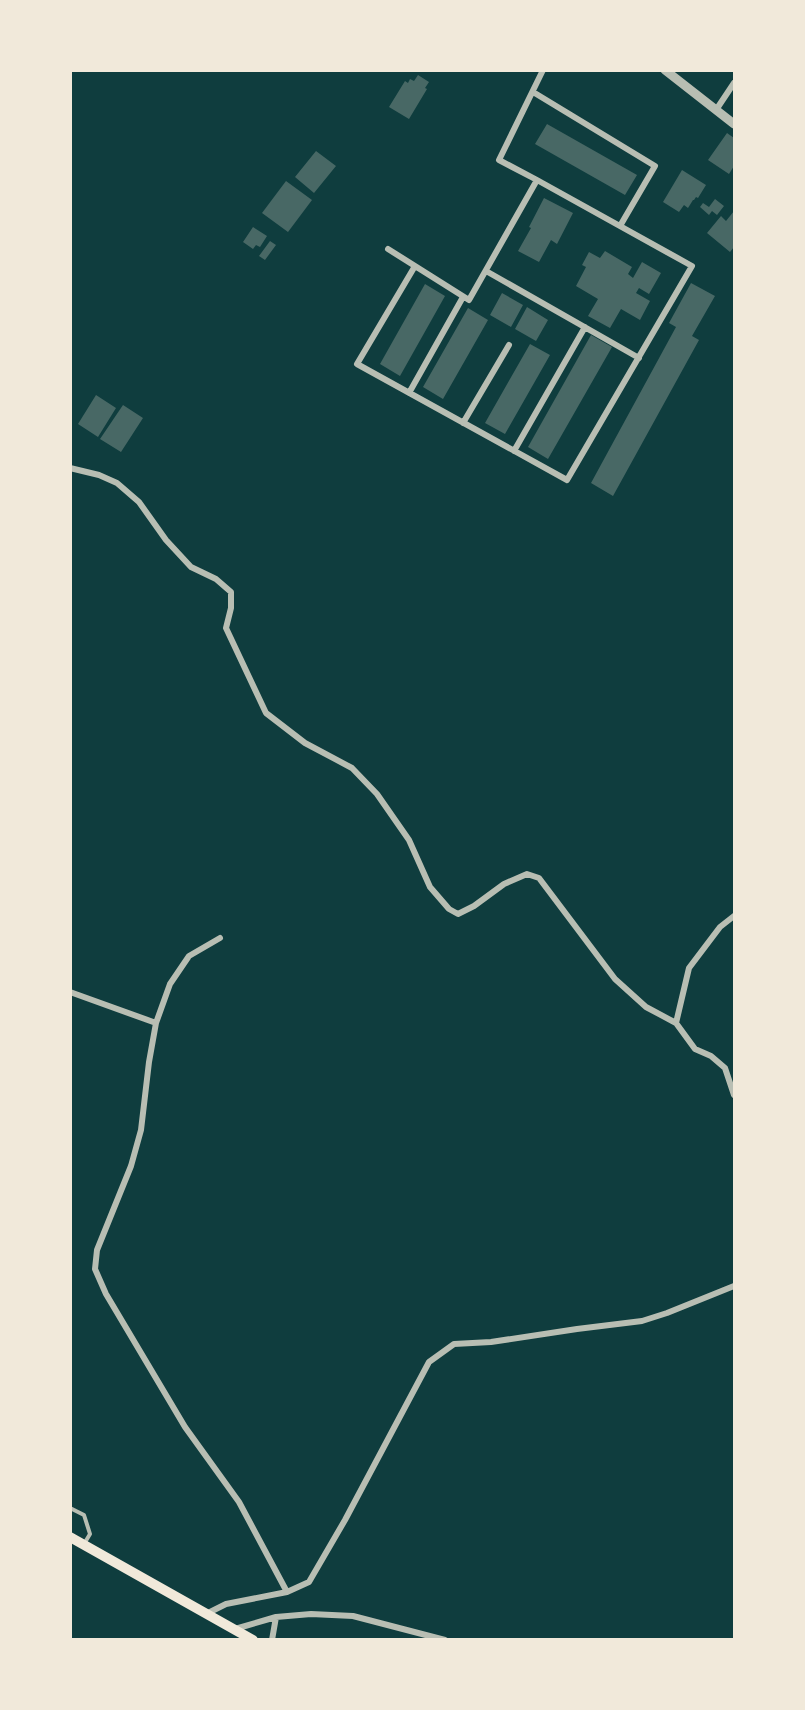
<svg xmlns="http://www.w3.org/2000/svg" width="805" height="1710" font-family="'Open Sans',sans-serif">
	<style>
		.building { fill: #486865 }
		.lines { fill: none; stroke-linecap: round; stroke-linejoin: round }
		.service { stroke: #b8beb3; stroke-width: 4 }
		.minor { stroke: #b8beb3; stroke-width: 6 }
		.tertiary { stroke: #b8beb3; stroke-width: 9 }
		.secondary { stroke: #f1e9da; stroke-width: 10 }
	</style>
	<rect width="100%" height="100%" fill="#0f3d3e"/>
	<path class="building" d="M418 75 429 82 425 88 427 89 409 119 389 107 405 81 408 83 410 79 414 81Z
		M547 124 637 175 625 195 535 144Z
		M727 133 734 138V166L729 174 708 160Z
		M316 151 336 166 314 193 295 177Z
		M682 170 706 185 698 198 696 197 694 200H693L688 208 684 205 679 212 663 202Z
		M286 181 312 200 288 232 262 213Z
		M544 198 573 213 557 244 551 240 539 262 518 251 531 228 529 227Z
		M715 199 724 206 717 215 712 211 709 215 700 207 703 203 709 207Z
		M734 211V247L730 252 707 233 721 216 726 221Z
		M253 227 267 236 260 247 256 245 253 249 243 242Z
		M270 241 276 245 265 260 259 256Z
		M605 251 632 267 628 274 633 278 642 262 661 273 649 294 639 288 636 293 650 301 640 320 621 309 610 328 588 316 598 299 576 286 586 267 582 265 589 252 600 258Z
		M691 283 715 296 692 336 699 340 613 496 591 483 676 327 669 323Z
		M425 284 445 296 400 376 380 364Z
		M502 293 523 305 511 327 490 315Z
		M527 307 548 320 536 341 515 329Z
		M468 308 488 320 443 399 423 387Z
		M591 335 612 347 548 459 528 447Z
		M530 344 550 355 505 434 485 423Z
		M96 395 116 408 98 437 78 424Z
		M123 405 143 418 121 452 100 439Z"/>
	<g class="lines">
		<path class="service" d="M70 1508 84 1515 90 1534 84 1544"/>
		<path class="minor" d="M533 92 655 166 620 226
			M716 110 734 83
			M388 249 469 300 537 180
			M415 266 357 364 567 480 692 266 537 180 499 160 543 70
			M486 271 639 358
			M409 393 463 297
			M463 423 509 345
			M514 451 585 327
			M70 468 99 475 117 483 139 502 166 540 191 567 216 579 231 592V608L226 628 266 713 305 743 352 768 377 794 409 840 430 887 449 909 458 914 474 906 504 884 527 874 539 878 615 979 646 1007 676 1023 695 1049 711 1056 725 1068 734 1095
			M70 992 156 1023 149 1062 141 1130 131 1166 97 1250 95 1269 106 1294 185 1427 239 1502 287 1592
			M156 1023 170 984 189 956 220 938
			M676 1023 689 968 720 927 734 916
			M208 1613 226 1604 287 1592 309 1582 345 1520 429 1362 454 1344 491 1342 577 1329 642 1321 667 1313 734 1286
			M235 1629 276 1617 311 1614 353 1616 445 1640
			M272 1640 276 1617"/>
		<path class="tertiary" d="M665 70 734 124"/>
		<path class="secondary" d="M70 1537 253 1640"/>
	</g>
	<rect width="805" height="1710" fill="none" stroke="#f1e9da" stroke-width="144"/>
</svg>
